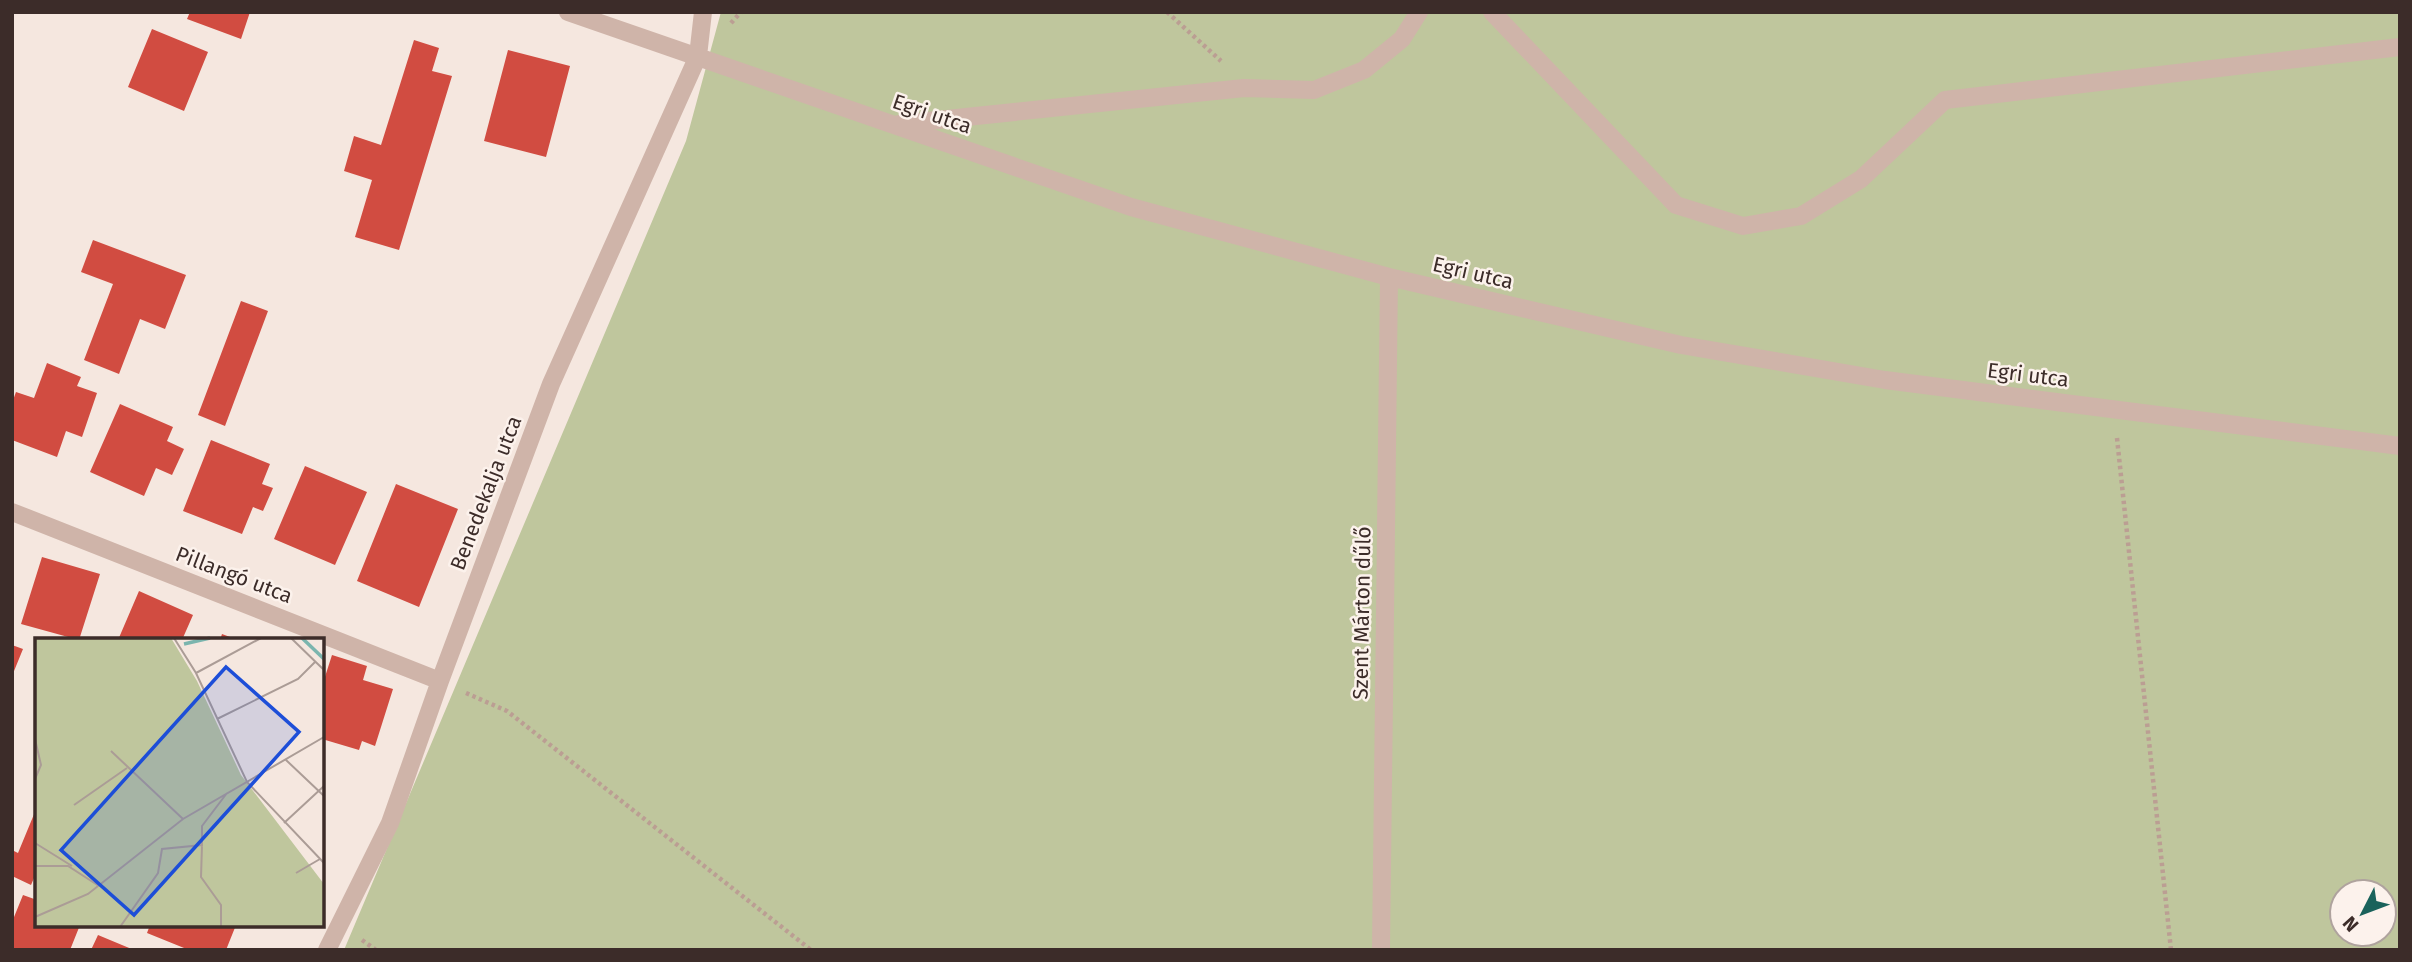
<svg xmlns="http://www.w3.org/2000/svg" width="2412" height="962" font-family="'Fira Sans',sans-serif">
	<style>
		.green { fill: #bfc69d; fill-rule: evenodd }
		.building { fill: #d14c41 }
		.lines { fill: none; stroke-linecap: round; stroke-linejoin: round }
		.path { stroke: #bb9e93; stroke-width: 4.5; stroke-dasharray: 3.5 3.5; stroke-linecap: butt }
		.minor { stroke: #cfb4a9; stroke-width: 18 }
		.labels { text-anchor: middle; dominant-baseline: central; stroke-width: 5; stroke-linejoin: round; paint-order: stroke }
		.street-label { font-size: 21px; fill: #3c2c29; stroke: #fcf2ec }
		.inset-river { fill: none; stroke: #7bb5ae; stroke-width: 3.5 }
		.inset-road { fill: none; stroke: #ab9c96; stroke-width: 2 }
		.view { fill: #1d4ed8; fill-opacity: 0.15; stroke: #1d4ed8; stroke-width: 3.5 }
		.inset-edge { fill: none; stroke: #3c2c29; stroke-width: 3.5 }
	</style>
	<rect width="100%" height="100%" fill="#f5e7df"/>
	<path class="green" d="M721 12H2400V950H344L686 141ZM2342 892H2384V934H2342Z"/>
	<path class="building" d="M190 12H250L241 39 187 19Z
		M152 29 208 52 184 111 128 87Z
		M414 40 439 48 432 71 452 76 399 250 355 237 372 180 344 171 354 136 381 145Z
		M508 50 570 66 546 157 484 141Z
		M93 240 186 275 165 329 140 319 119 374 84 360 113 284 81 272Z
		M241 301 268 311 225 426 198 415Z
		M47 363 81 377 77 386 97 393 82 437 66 431 57 457 12 440V403L16 392 34 398Z
		M120 404 173 427 167 441 184 449 172 475 156 468 144 496 90 472Z
		M211 440 270 464 262 484 273 488 263 511 253 507 242 534 183 511Z
		M305 466 367 492 335 565 274 539Z
		M396 484 458 509 419 607 357 581Z
		M42 557 100 574 79 640 21 624Z
		M139 591 193 615 182 640H118Z
		M222 634 238 640H220Z
		M12 645 23 649 12 676Z
		M332 655 367 666 363 680 393 689 375 746 362 741 359 750 322 739V686Z
		M37 807V871L31 885 12 876V850L18 853Z
		M23 895 37 900V925H80L70 950H12V922Z
		M150 925H236L226 950H189L147 933Z
		M98 935 134 950H91Z"/>
	<g class="lines">
		<path class="path" d="M1167 12 1221 61
			M731 23 741 12
			M2117 438 2171 950
			M466 693 507 711 811 950
			M362 940 376 950"/>
		<path class="minor" d="M568 12 1131 207 1389 277 1681 345 1885 380 2400 446
			M1492 12 1676 205 1743 226 1801 216 1861 179 1945 100 2400 47
			M899 124 1244 88 1314 90 1364 70 1402 39 1419 12
			M12 512 440 681
			M327 950 390 823 440 681 551 384 698 56 703 12
			M1381 950 1389 277"/>
	</g>
	<g class="labels">
		<g class="street-label">
			<text transform="translate(932 114) rotate(19)">Egri utca</text>
			<text transform="translate(1473 273) rotate(13)">Egri utca</text>
			<text transform="translate(2028 375) rotate(7)">Egri utca</text>
			<text transform="translate(486 493) rotate(-69)">Benedekalja utca</text>
			<text transform="translate(234 575) rotate(21)">Pillangó utca</text>
			<text transform="translate(1362 613) rotate(-89)">Szent Márton dűlő</text>
		</g>
	</g>
	<g transform="translate(35 638)">
		<rect width="289" height="289" fill="#f5e7df"/>
		<path d="M0 0H136L162 43 206 137 289 246V289H0Z" fill="#bfc69d"/>
		<path class="inset-river" d="M267 0 289 21M149 6 175 0"/>
		<path class="inset-road" d="M139 0 161 35 212 144 289 225M256 0 289 32M161 35 226 0M182 81 263 41 280 24M0 101 6 127 0 141M76 113 148 181M251 122 289 158M39 167 92 130M249 185 289 148M0 205 37 228M167 207 166 239 186 267V289M0 228H33L64 248M261 235 285 221M0 279 53 256 148 181 289 99M85 289 123 235 127 211 167 207V188L192 155"/>
		<path class="view" d="M191 29 264 94 99 277 26 212Z"/>
		<rect width="289" height="289" class="inset-edge"/>
	</g>
	<rect width="2412" height="962" fill="none" stroke="#3c2c29" stroke-width="28"/>
	<g transform="translate(2363 913) rotate(228)"><circle r="33" fill="#fcf2ec" stroke="#afa39e" stroke-width="2"/>
	<path d="M0-5L12 26L0 18L-12 26Z" fill="#1a625b"/>
	<text y="-10" font-size="19" font-weight="bold" text-anchor="middle" fill="#3c2c29">N</text>
	</g>
</svg>
